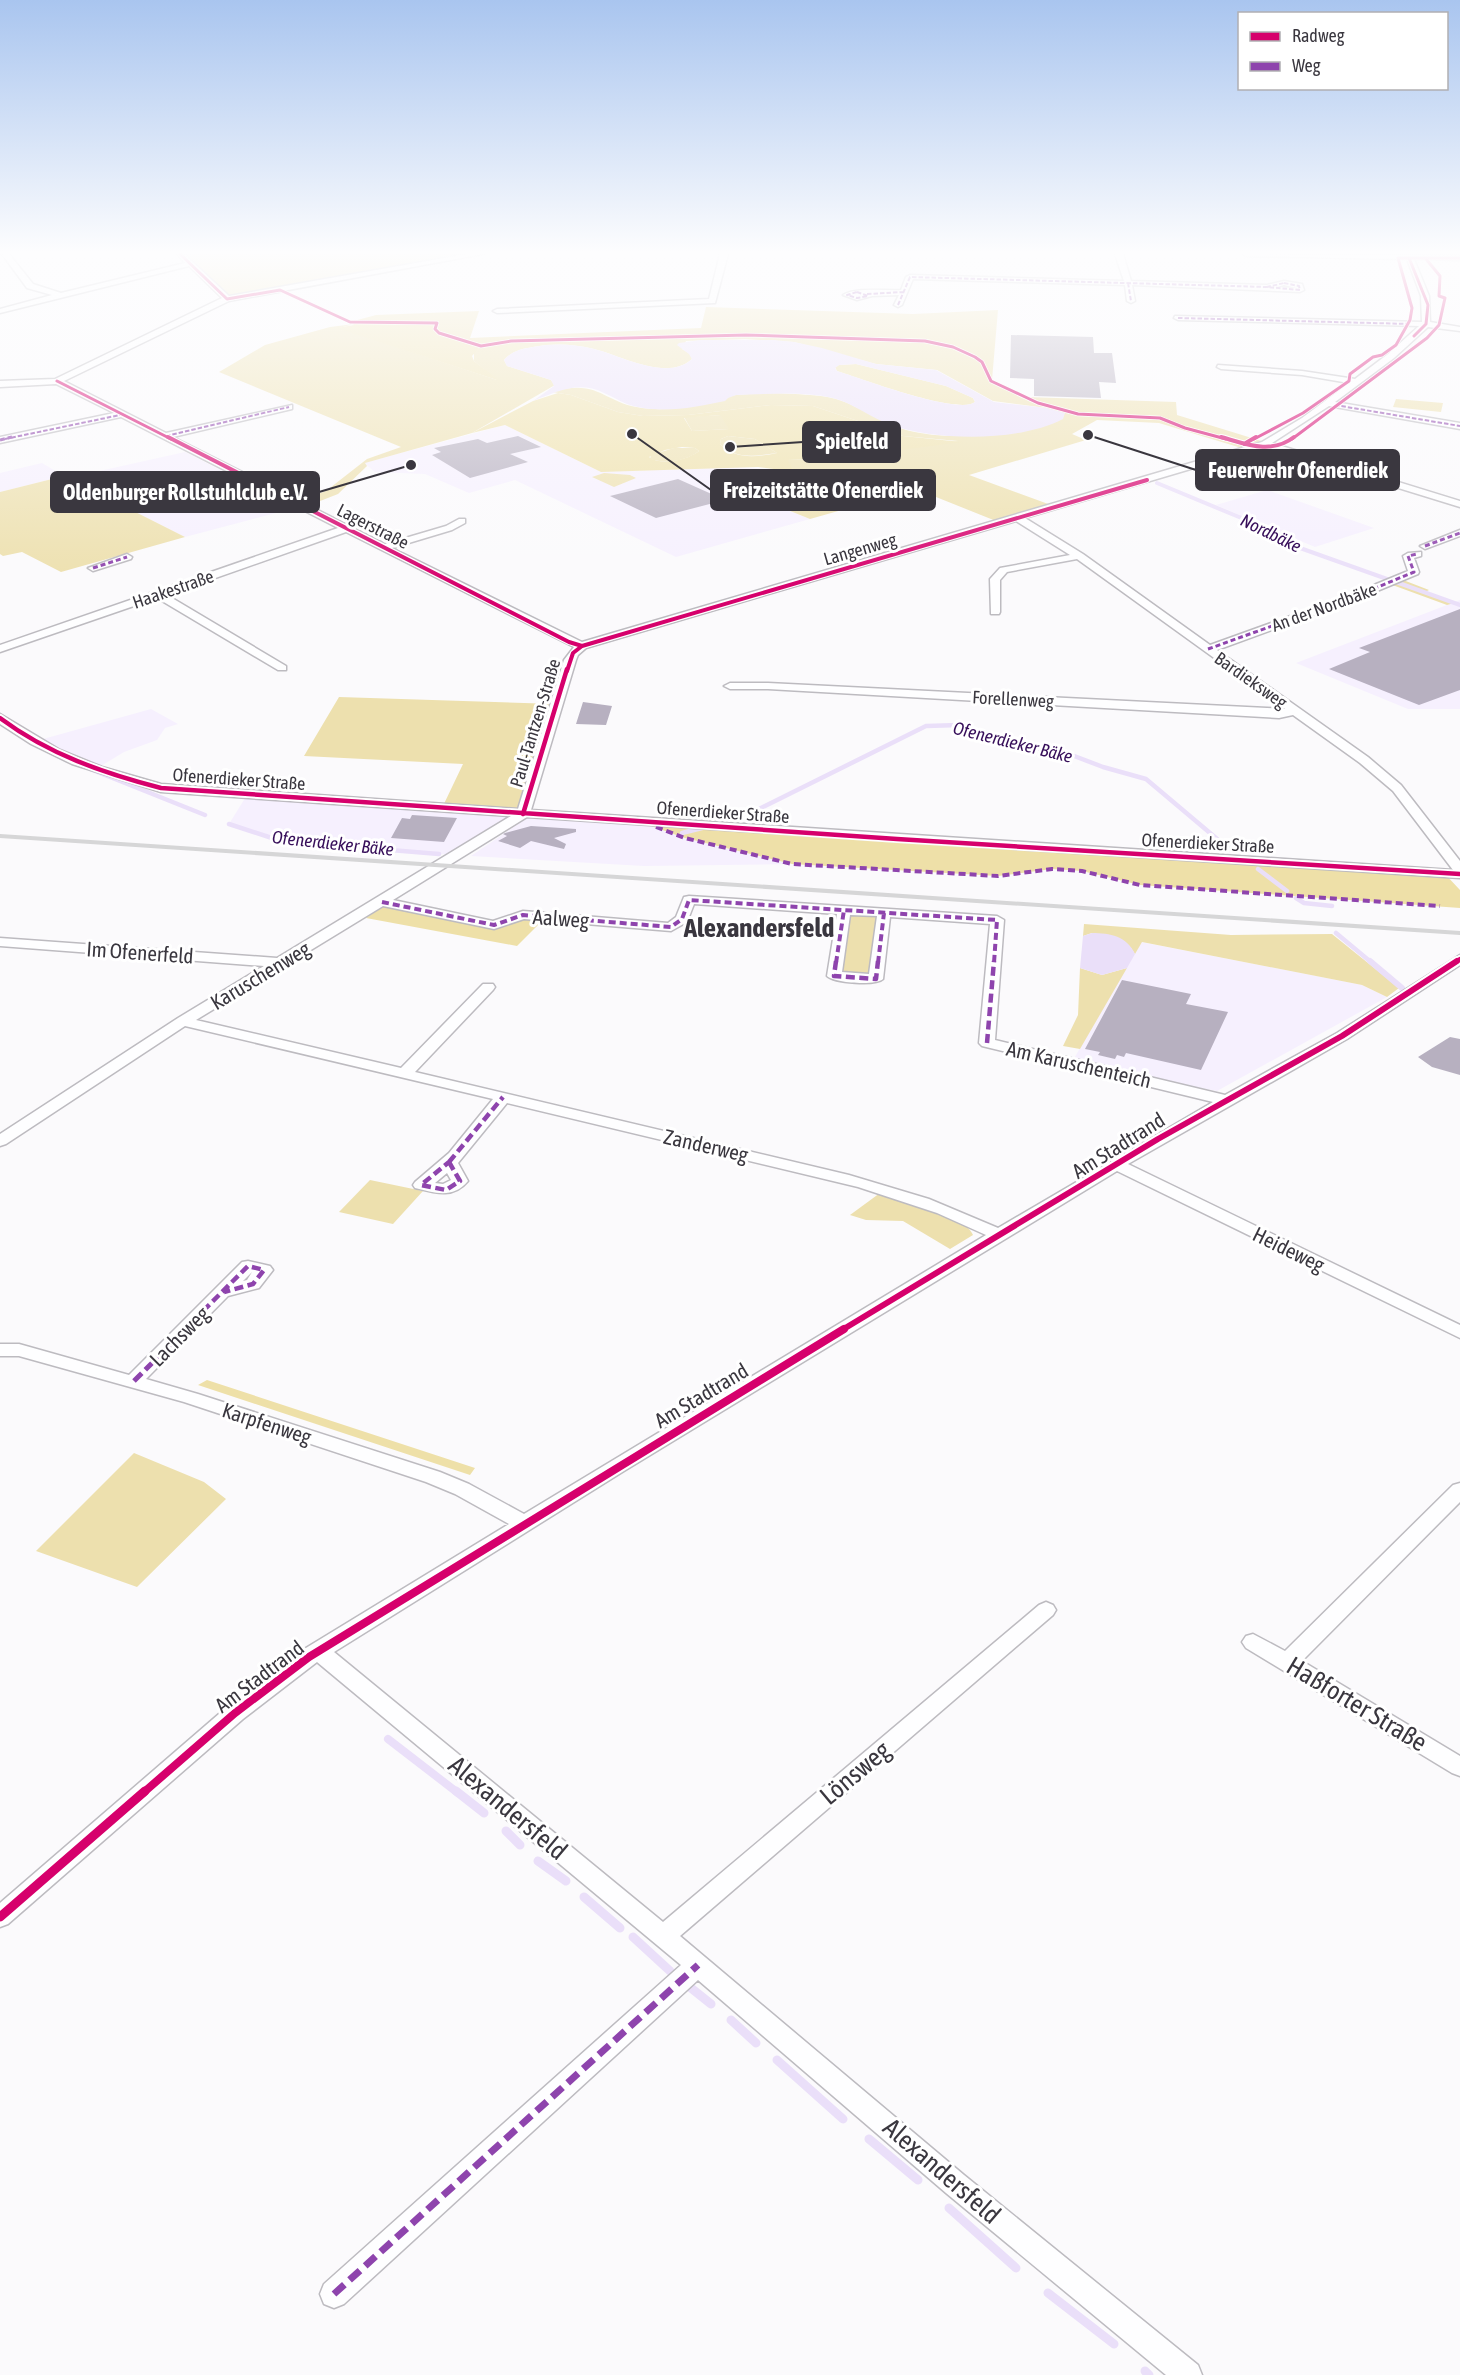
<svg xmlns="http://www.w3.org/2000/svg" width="1460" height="2375" font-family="'Asap Condensed',sans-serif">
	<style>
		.built { fill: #f6f0fe }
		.green { fill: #ede0ae }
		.forest { fill: #eee0a8; fill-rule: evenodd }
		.water { fill: #eadff9; fill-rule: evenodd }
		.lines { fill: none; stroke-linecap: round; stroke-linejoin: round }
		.stream-far4 { stroke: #eadff9; stroke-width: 4 }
		.stream-far3 { stroke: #eadff9; stroke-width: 4.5 }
		.stream-far2 { stroke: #eadff9; stroke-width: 6 }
		.stream-far1 { stroke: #eadff9; stroke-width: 8 }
		.stream { stroke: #eadff9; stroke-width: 9 }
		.building { fill: #b7b0c0 }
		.street-casing { stroke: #bdbbc0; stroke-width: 3 }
		.street { fill: #fefeff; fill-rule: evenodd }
		.rail { stroke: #d6d6d7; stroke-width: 4 }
		.quiet-far5 { stroke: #8e44ad; stroke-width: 2; stroke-dasharray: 4.5 2; stroke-linecap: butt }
		.quiet-far4 { stroke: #8e44ad; stroke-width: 3; stroke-dasharray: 5 3; stroke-linecap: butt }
		.quiet-far3 { stroke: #8e44ad; stroke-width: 4; stroke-dasharray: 7 4; stroke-linecap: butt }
		.quiet-far2 { stroke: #8e44ad; stroke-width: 4.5; stroke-dasharray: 9 4.5; stroke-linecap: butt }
		.quiet-far1 { stroke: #8e44ad; stroke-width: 5; stroke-dasharray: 11 5; stroke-linecap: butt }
		.quiet { stroke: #8e44ad; stroke-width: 7; stroke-dasharray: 14 7; stroke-linecap: butt }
		.cycleway-far5-casing { stroke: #fff; stroke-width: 4.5 }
		.cycleway-far4-casing { stroke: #fff; stroke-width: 6 }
		.cycleway-far3-casing { stroke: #fff; stroke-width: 8 }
		.cycleway-far2-casing { stroke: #fff; stroke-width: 10 }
		.cycleway-far1-casing { stroke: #fff; stroke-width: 11 }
		.cycleway-casing { stroke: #fff; stroke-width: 13 }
		.cycleway-far5 { stroke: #d6006c; stroke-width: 3 }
		.cycleway-far4 { stroke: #d6006c; stroke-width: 4 }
		.cycleway-far3 { stroke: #d6006c; stroke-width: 4.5 }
		.cycleway-far2 { stroke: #d6006c; stroke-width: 6 }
		.cycleway-far1 { stroke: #d6006c; stroke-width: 8 }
		.cycleway { stroke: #d6006c; stroke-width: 9 }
		.labels { text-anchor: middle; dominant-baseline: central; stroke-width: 6; stroke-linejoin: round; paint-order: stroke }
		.far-street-label { font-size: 18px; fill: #3a373f; stroke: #fff }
		.far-water-label { font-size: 18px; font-style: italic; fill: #370f5a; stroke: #fff }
		.street-label { font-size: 21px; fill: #3a373f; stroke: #fff }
		.near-street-label { font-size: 26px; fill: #3a373f; stroke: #fff }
		.district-label { font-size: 27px; font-weight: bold; fill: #3a373f; stroke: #fff }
		.leader { fill: none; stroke: #3a373f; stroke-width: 2 }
		.callout-dot { fill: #3a373f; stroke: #fff; stroke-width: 2 }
		.callout { fill: #3a373f; stroke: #3a373f; stroke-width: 2 }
		.callout-label { font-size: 22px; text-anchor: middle; font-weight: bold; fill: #fff }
	</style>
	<rect width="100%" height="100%" fill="#fbfafc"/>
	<path class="built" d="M505 425 601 472 738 467 789 471 796 475 780 483 718 482 810 519 676 557 515 480 469 493 425 474 375 472 364 463Z
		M185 452 295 508 185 537 68 478Z
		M42 463 64 476 0 492V473Z
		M1267 490 1374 528 1315 547 1216 505Z
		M1460 600V709H1408L1296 663Z
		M151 709 178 724 165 728 157 740 124 752 96 769 36 741Z
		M247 795 523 814 458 855 439 854 281 841 229 824Z
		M527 818 651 826 685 838 792 864 644 866 471 856Z
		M1141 942 1362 985 1387 997 1217 1091 1072 1062Z"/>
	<path class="green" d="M180 254H480L231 298Z
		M706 307 913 314 998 310 992 380 1026 397 1176 402 1177 415 1268 443 1248 450 1159 423 1097 420 1072 434 1086 440 969 475 1051 505 996 521 916 489 810 519 716 481 780 483 796 475 787 460 838 458 958 441 903 436 813 406 771 405 688 415 643 416 618 412 571 395 552 392C599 378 603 403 642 408 679 413 702 401 736 395 754 393 776 393 795 394 808 395 823 395 836 399 860 406 881 423 906 430 944 440 985 435 1023 432L1047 408 993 401 937 370 876 364 794 342 745 339 686 341 682 349 690 354 692 359C667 382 620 355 594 349 574 344 553 343 533 347 521 349 512 351 504 360L507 366 551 380 555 385 472 433 365 463 367 466 338 494 310 505 300 500 326 491 367 459 401 447 219 372 265 345 330 327 354 324 339 328 497 380 474 361V352L481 347 439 333 435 329 436 323 350 322 376 315 479 311 470 338 701 328Z
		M1396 399 1443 403 1441 412 1393 407Z
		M721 415 730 429 692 431 684 417Z
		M728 436 755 439 777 453C757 456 736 460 720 444L721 439Z
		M674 448H695L699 451C687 461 665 464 650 459L651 455Z
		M604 473 630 475 636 478 614 487 592 477Z
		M64 476 68 478 185 537 61 572 22 552 3 556 0 554V492Z
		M1398 578 1429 590 1425 592 1454 603 1447 605 1387 583Z
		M339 697 556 704 523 814 442 808 463 764 304 756Z
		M844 910 884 913 876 979 834 976Z
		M1084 924 1231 935 1332 934 1399 988 1387 997 1362 985 1142 942 1135 954 1131 948 1092 933 1083 936Z
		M1080 968 1102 975 1127 968 1080 1049 1063 1046 1078 1015Z
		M370 1180 423 1191 393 1224 339 1212Z
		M880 1193C899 1199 967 1216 973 1235L950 1249 903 1221 866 1220 850 1215Z
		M134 1453 204 1482 226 1499 137 1587 36 1551Z"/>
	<path class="forest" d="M350 322 437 323 435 329 440 333 481 346 472 356 474 361 500 381 336 328 354 325Z
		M856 364 946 386 973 398 975 402C960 415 868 381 846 374L837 371 835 367 839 365Z
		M558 393 571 395 618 412 643 416 688 415 771 405 813 406 903 436 962 442 838 458 788 460 796 475 789 471 758 467 601 472 505 425 472 433 533 401ZM720 415 729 429 692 431 684 418ZM728 436 755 439 777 453C757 457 735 460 720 444L721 439ZM682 447 695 448 699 451C688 460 660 466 649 457L665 450Z
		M651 826 1444 873 1460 890V908L1140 885 1082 871 1052 869 998 876 792 864 685 838Z
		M383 906 494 925 523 915 546 917 517 946 366 918Z
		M207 1380 475 1468 470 1475 198 1385Z"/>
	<path class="water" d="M701 340H774L794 342 822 348 876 364 936 370 994 402 1047 408 1065 413 1063 419C1019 442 937 441 891 425 871 418 853 403 833 398 802 391 768 394 736 395L728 398 725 401C697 407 667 413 638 407 625 405 616 398 604 393 579 380 556 392 533 401L554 386 551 380 507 366 504 360C512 351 521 349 533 347 553 343 574 344 594 349 619 355 668 382 692 359L689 354 677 345 679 343ZM856 364 946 386 973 398 975 402C959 415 868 381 846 374L837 371 835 368 839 365Z
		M1092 933C1110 933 1127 936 1135 954L1127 968 1102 975 1080 968 1083 936Z"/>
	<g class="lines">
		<path class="stream-far4" d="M1157 483 1280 534 1300 548 1387 579
			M1396 582 1460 605"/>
		<path class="stream-far3" d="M90 769 205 815
			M753 812 926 726 960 725 1012 744 1069 754 1103 767 1146 779 1229 849
			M229 824 281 841 439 854
			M682 833 702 828
			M1258 869 1287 891
			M1296 898 1304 903 1332 906
			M1336 933 1372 963"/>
		<path class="stream-far2" d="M1370 961 1402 988"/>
		<path class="stream-far1" d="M388 1739 458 1793"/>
		<path class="stream" d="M456 1791 484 1813
			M506 1831 520 1845
			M538 1861 566 1881
			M584 1897 620 1928
			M633 1937 670 1971
			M691 1988 711 2004
			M731 2020 756 2043
			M777 2060 843 2119
			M869 2139 918 2180
			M949 2208 1016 2268
			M1048 2293 1114 2344
			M1145 2371 1149 2375"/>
	</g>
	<path class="building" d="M1011 335 1093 337 1094 353H1112L1116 383 1099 382 1101 398 1034 396V379L1010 378Z
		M518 436 541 447 510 454 528 462 470 478 432 455 441 452 434 448 478 439 487 443Z
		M678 479 725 500 656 518 610 496Z
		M1460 609V690L1419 705 1329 669 1370 652 1359 648Z
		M583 702 612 706 606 725 576 724Z
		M412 815 457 818 444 842 391 838 402 818 410 819Z
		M531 826 576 829V832L554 838 566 844 564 849 531 841 520 848 498 841 507 836 503 834 505 833Z
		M1122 980 1191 994 1186 1004 1228 1012 1201 1070 1126 1053 1124 1057 1117 1055 1115 1059 1098 1055 1100 1052 1085 1049Z
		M1450 1037 1460 1039V1075L1432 1067 1418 1057Z"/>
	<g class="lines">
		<g class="street-casing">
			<path id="street" d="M2 254H9L33 284 61 293 185 263 177 254H184L229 296 467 254H483L229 301 64 381 166 433 292 405V409L173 437 385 544 446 526 459 519H465V523L452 530 392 548 582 642 1262 442 1302 418 1349 383 1302 375 1221 369 1217 367 1218 365 1302 371 1355 379 1388 354 1419 326 1178 320 1174 318 1175 316 1422 322 1421 296 1407 259 1246 256 1243 254 1460 256V260L1414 259 1429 296 1430 322 1460 327V331L1428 327 1394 358 1335 402 1460 423V429L1329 406 1272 443 1460 501V507L1265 447 1025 518 1083 554 1210 645 1357 592 1408 571 1403 556 1408 553 1421 552V556L1414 558 1419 572 1418 574 1365 596 1217 650 1368 757 1401 785 1460 861V878L527 817 393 900 493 921 523 911 668 923 676 917 684 897 689 896 997 916 1004 920 995 1040 1225 1095 1337 1033 1460 955V965L1347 1039 1128 1164 1460 1325V1338L1117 1171 624 1471 334 1652 663 1922 1039 1605 1046 1602 1053 1605 1056 1610 1053 1615 680 1936 964 2175 1198 2365 1202 2375H1166L946 2193 698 1980 344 2304 334 2308 324 2304 320 2294 324 2284 681 1965 317 1662 243 1719 8 1924 0 1927V1903L227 1707 301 1651 509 1524 455 1494 426 1482 184 1402 19 1356H0V1344H19L129 1375 242 1262 248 1261 270 1266 273 1270 259 1288 228 1296 146 1379 198 1394 440 1472 469 1484 524 1514 986 1235 937 1213 858 1187 507 1103 458 1163 468 1181C453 1199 435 1193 415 1188L413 1185 415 1182 449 1153 493 1099 185 1026 6 1144 0 1146V1134L178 1018 264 966 0 946V938L277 958 511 816 161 792 72 764 31 744 0 724V714L60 750 102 767 161 784 518 809 564 660 574 647 346 532 167 595 286 666V670H278L157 598 0 652V645L338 528 121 417 0 443V437L114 413 56 384 0 387V381L55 379 222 298 189 266 0 313V309L52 295 27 288ZM1016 521 1070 555 1000 568 990 579 991 614H999L1000 612V580L1007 572 1077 559 1285 709 768 683H730L724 686 730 689H768L1279 718 1293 715 1360 763 1393 791 1453 870 531 810 576 660 578 655 586 648ZM694 904 837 914 827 976C834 983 876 986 883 979L890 917 990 924 979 1043 982 1046 1213 1102 998 1228 929 1199 849 1175 415 1072 493 990 495 987 493 984H483L401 1068 196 1020 383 906 494 929 524 919 671 931 687 922ZM850 915 877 916 869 974 842 972ZM447 1173 451 1180 443 1184 435 1183ZM252 1272 247 1280 243 1281Z
				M720 254H728L715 303 497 313 493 311 497 309 709 299Z
				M1115 254H1123L1131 281 1267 285 1284 281 1302 284 1304 290 1300 292 1132 285 1135 301 1131 303 1127 301 1125 285 913 279 902 305 898 307 894 305 899 295 872 296 857 300 843 295C856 287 884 291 901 290L906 277 910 275 1124 281ZM1284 285 1296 288 1277 287Z
				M1460 530V536L1425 549 1420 546Z
				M127 554 132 557 131 559 93 571 88 568Z
				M1460 1483V1502L1302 1661 1460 1756V1776L1452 1773 1246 1648 1242 1642 1246 1636 1253 1634 1285 1651 1453 1485Z"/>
		</g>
		<use href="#street" class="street"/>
		<path class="rail" d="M0 836 1460 933"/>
		<path class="quiet-far5" d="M1128 283 1131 301
			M1284 283 1299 286 1300 290 1267 287Z
			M857 292 868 296 857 298 847 295Z
			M867 294 904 292
			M898 305 910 277 1267 287
			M1178 318 1411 324
			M1335 405 1460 426
			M166 436 289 407
			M5 439 120 415"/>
		<path class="quiet-far4" d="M0 440 12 437
			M1425 546 1460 533
			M93 568 127 557
			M1208 649 1361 594 1414 572 1408 556 1417 554"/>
		<path class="quiet-far3" d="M656 827 685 838 792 864 998 876 1052 869 1082 871 1140 885 1440 906
			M382 902 494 925 523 915 671 927 682 919 689 900 997 920 994 963
			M836 963 844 910
			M878 963 884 913"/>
		<path class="quiet-far2" d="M836 961 834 976 876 979 878 961
			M987 1043 994 961
			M449 1162 460 1181 446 1190 421 1185Z
			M449 1162 503 1097
			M184 1330 248 1266 264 1270 253 1284 224 1292"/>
		<path class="quiet-far1" d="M134 1381 186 1329"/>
		<path class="quiet" d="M334 2294 698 1965"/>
		<g class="cycleway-far5-casing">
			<path id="cycleway-far5" d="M180 254 227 299 280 290 350 322 437 323 435 329 439 333 481 346 511 341 746 335 925 341 953 347 975 357 982 362 991 381 1038 403 1078 414 1160 418 1185 428 1226 439
				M1409 258 1428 305 1426 324 1414 336
				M57 381 171 439
				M1254 439 1303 413 1349 381 1350 374 1373 357 1382 355 1396 345 1410 320 1412 308 1398 258H1460
				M1292 439 1427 338 1439 325 1445 298 1439 296 1440 276 1426 259"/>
		</g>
		<g class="cycleway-far4-casing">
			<path id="cycleway-far4" d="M168 437 569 642 582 646
				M1221 437C1246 444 1271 455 1294 437
				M1244 444 1256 437
				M567 671 573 653 582 646 1147 480"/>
		</g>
		<g class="cycleway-far3-casing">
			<path id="cycleway-far3" d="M0 718C48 754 103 773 161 788L897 839 1460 874
				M523 814 567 669
				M1454 963 1460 959"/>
		</g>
		<g class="cycleway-far2-casing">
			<path id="cycleway-far2" d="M842 1330 1158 1139 1342 1036 1457 961"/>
		</g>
		<g class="cycleway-far1-casing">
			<path id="cycleway-far1" d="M143 1793 235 1713 309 1657 844 1329"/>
		</g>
		<g class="cycleway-casing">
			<path id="cycleway" d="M0 1917 145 1791"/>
		</g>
		<use href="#cycleway-far5" class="cycleway-far5"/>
		<use href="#cycleway-far4" class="cycleway-far4"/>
		<use href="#cycleway-far3" class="cycleway-far3"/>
		<use href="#cycleway-far2" class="cycleway-far2"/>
		<use href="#cycleway-far1" class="cycleway-far1"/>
		<use href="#cycleway" class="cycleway"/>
	</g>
	<linearGradient id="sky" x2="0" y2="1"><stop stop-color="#a9c5ef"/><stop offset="0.43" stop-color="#fdfdfe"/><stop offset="1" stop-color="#fdfdfe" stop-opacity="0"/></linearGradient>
	<rect width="1460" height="587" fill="url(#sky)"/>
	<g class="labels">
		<g class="far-street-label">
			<text transform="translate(373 526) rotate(27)">Lagerstraße</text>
			<text transform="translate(860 549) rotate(-16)">Langenweg</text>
			<text transform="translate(173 589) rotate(-19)">Haakestraße</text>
			<text transform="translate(1324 607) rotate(-20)">An der Nordbäke</text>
			<text transform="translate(1251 680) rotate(35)">Bardieksweg</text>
			<text transform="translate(1013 699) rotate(3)">Forellenweg</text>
			<text transform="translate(535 723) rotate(-73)">Paul-Tantzen-Straße</text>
			<text transform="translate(239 779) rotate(4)">Ofenerdieker Straße</text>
			<text transform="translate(723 812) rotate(4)">Ofenerdieker Straße</text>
			<text transform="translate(1208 843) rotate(3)">Ofenerdieker Straße</text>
		</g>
		<g class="far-water-label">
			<text transform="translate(1271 533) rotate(26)">Nordbäke</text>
			<text transform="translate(1013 742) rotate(14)">Ofenerdieker Bäke</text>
			<text transform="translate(333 843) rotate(6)">Ofenerdieker Bäke</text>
		</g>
		<g class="street-label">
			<text transform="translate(561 918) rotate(4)">Aalweg</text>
			<text transform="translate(140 952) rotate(4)">Im Ofenerfeld</text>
			<text transform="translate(260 975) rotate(-31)">Karuschenweg</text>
			<text transform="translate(1079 1064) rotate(13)">Am Karuschenteich</text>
			<text transform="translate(706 1145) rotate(13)">Zanderweg</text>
			<text transform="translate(1118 1145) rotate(-32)">Am Stadtrand</text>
			<text transform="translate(1289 1249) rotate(26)">Heideweg</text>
			<text transform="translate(179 1336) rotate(-45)">Lachsweg</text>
			<text transform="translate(701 1395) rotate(-31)">Am Stadtrand</text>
			<text transform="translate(267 1423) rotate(18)">Karpfenweg</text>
			<text transform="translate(259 1676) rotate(-37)">Am Stadtrand</text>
		</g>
		<g class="near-street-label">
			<text transform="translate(1357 1704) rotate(31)">Haßforter Straße</text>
			<text transform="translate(855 1773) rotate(-40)">Lönsweg</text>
			<text transform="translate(508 1808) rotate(40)">Alexandersfeld</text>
			<text transform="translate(942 2171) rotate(41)">Alexandersfeld</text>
		</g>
		<g class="district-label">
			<text x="759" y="927">Alexandersfeld</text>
		</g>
	</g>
	<path class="leader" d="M730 447L803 442M1088 435L1196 470M632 434L711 490M411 465L319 492"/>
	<g class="callout-dot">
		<circle cx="730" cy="447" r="6"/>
		<circle cx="1088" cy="435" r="6"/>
		<circle cx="632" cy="434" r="6"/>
		<circle cx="411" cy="465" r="6"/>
	</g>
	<g class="callout">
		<rect x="803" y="422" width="97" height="40" rx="6"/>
		<rect x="1196" y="450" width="203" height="40" rx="6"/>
		<rect x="711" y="470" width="224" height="40" rx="6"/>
		<rect x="51" y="472" width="268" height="40" rx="6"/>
	</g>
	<g class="callout-label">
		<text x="852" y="449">Spielfeld</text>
		<text x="1298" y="478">Feuerwehr Ofenerdiek</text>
		<text x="823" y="498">Freizeitstätte Ofenerdiek</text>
		<text x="185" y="500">Oldenburger Rollstuhlclub e.V.</text>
	</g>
	<rect x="1238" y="12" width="210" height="78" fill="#ffffff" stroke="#b0afb2" stroke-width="1.5"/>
	<rect x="1250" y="32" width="30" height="9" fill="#d6006c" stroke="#b0afb2" stroke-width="1.5"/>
	<text x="1292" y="42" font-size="18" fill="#3a373f">Radweg</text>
	<rect x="1250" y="62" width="30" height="9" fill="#8e44ad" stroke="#b0afb2" stroke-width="1.5"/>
	<text x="1292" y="72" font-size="18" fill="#3a373f">Weg</text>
</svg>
